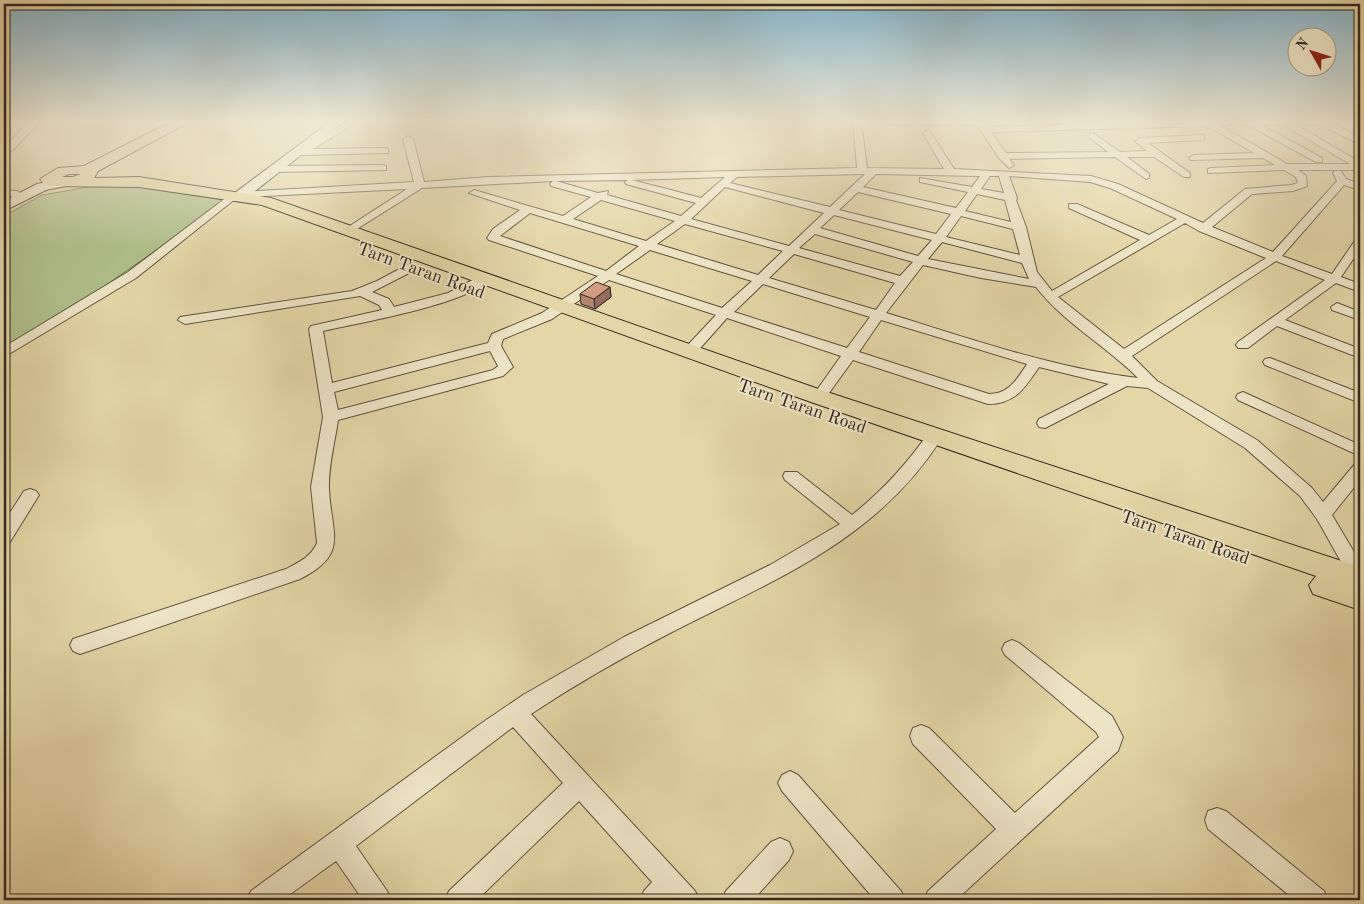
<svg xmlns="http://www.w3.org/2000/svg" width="1364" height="904" font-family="'Old Standard TT',serif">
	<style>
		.green { fill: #afbf8b; stroke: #727456 }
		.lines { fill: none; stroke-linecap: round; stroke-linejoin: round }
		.street-casing { stroke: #605442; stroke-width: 2 }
		.secondary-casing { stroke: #342921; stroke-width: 2 }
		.primary-casing { stroke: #342921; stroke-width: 2 }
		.street { fill: #ede4c6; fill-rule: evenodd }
		.secondary { fill: #ede4c6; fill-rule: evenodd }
		.primary { fill: #e4d6a7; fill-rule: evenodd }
		.wall { fill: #b58572; stroke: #342921 }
		.shaded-wall { fill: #936c5c; stroke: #342921 }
		.building { fill: #d29b84; stroke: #342921 }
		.labels { text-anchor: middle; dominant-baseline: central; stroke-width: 4; stroke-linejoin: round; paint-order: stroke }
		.street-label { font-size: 18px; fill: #342921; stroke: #ede4c6 }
	</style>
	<rect width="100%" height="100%" fill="#e4d6a7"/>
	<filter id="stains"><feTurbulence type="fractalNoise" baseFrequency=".004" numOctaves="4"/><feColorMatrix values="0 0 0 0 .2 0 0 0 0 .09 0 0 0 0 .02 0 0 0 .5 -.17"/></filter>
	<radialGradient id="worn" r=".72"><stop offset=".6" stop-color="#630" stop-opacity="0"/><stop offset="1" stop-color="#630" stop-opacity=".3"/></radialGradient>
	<path class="green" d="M111 183 162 184 227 201 63 315 4 351V216L42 195Z"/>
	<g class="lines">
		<g class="street-casing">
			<path id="street" d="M31 121H40L13 150 4 153V147Z
				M349 121H359L313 149 385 148 388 149V153L302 155 297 152Z
				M853 121H861L867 168 944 169 923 133 927 130 931 133 954 169 1091 176 1118 184 1203 223 1245 189 1291 185 1298 183 1296 177 1284 170 1208 173V169L1211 168 1275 165 1263 158 1191 160 1189 158 1194 155 1254 153 1208 126 991 132 1006 153 1108 152 1090 138V134L1093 133 1120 152 1147 151 1135 141 1140 138 1204 135V139L1201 140 1148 143 1190 173V177H1184L1154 157H1127L1149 174V178L1146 179 1115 157 1009 159 1014 165 1009 168 999 158 977 125 887 124 883 121H984L987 127 1186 121H1330L1360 138V145L1319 124H1295L1360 162V170H1298L1306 176 1307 186 1293 191 1252 194 1212 227 1273 252 1337 181 1333 173 1335 171H1341L1346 179 1360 184V190L1344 185 1282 256 1332 274 1356 239 1360 238V249L1341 277 1360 284V292L1336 283 1285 320 1360 349V358L1277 326 1248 348H1238L1236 345 1238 342 1325 280 1276 261 1132 356 1157 381 1257 440 1312 488 1323 502 1354 465 1360 463V480L1332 515 1360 562V586L1353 583 1317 519 1300 496 1245 448 1148 388 1127 386 1045 428 1039 427 1037 423 1039 419 1109 384 1039 367C1025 388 1015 404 988 404L853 360 824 400 819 402 812 397 841 356 727 318 695 354H685L683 351 685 348 716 315 609 280 552 319 503 339 501 346 513 367 503 376 338 420C335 442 328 467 329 489 331 534 350 554 300 579L80 654 73 651 70 645 73 639 286 569C299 562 311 557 317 543L311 487 323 417 309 329 311 326 382 310 379 305 360 296 185 324 178 320 180 317 352 291 377 281 409 264 415 268 413 271 372 292 389 299 394 307 448 293 480 276H488L490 279C469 304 358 323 323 331L332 383 488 343 492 334 542 313 598 276 489 240 487 238 493 229 520 210 469 193 474 190 563 216 591 197 551 186 550 184 553 181 422 188 349 234 343 231 345 229 407 189 243 197 239 196V192L414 182 403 139 408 136 413 139 424 182 488 177 857 168ZM1284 124V125L1350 164H1287L1220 125H1248L1316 162H1322V158L1261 125ZM862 174H865L830 207 730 183 737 177ZM876 174 980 176 972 187 920 178V182L968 192 956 208 863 187ZM990 176H999L1004 193 981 189ZM1009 176 1090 182 1110 188 1177 219 1149 235 1077 204H1069V208L1140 240 1052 291 1037 272 1026 227 1016 200 1017 198ZM725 177 701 198 632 180ZM628 180 625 182 626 184 696 203 681 216 607 195 608 191 598 193 556 181ZM725 187 824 213 789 246 691 219ZM858 192 951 214 936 234 839 210ZM977 194 1005 200 1011 222 965 211ZM601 200 675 221 646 241 573 219ZM530 213 639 246 606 271 500 236ZM834 215 932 240 918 256 820 228ZM961 216 1013 229 1020 255 946 237ZM1185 223 1199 231 1266 258 1124 349 1058 297ZM685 224 783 251 758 275 657 244ZM815 234 913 262 900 276 799 248ZM942 242 1022 263 1029 279 928 259ZM650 250 752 281 722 308 616 274ZM794 254 895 283 876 310 769 278ZM923 265 981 278 1036 287C1063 322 1106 346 1138 378 1052 368 969 338 886 313ZM763 284 870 317 847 348 734 312ZM881 320 1027 364C1017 379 1009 394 989 394L859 352ZM490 351 498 366 493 370 338 410 334 392Z
				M383 165 386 166V170L276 172 271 169 276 166Z
				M4 190 17 191 22 194 17 197 4 196Z
				M231 194 236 197 235 199 136 278 4 357V347L128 272Z
				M1337 303 1360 312V320L1332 310 1331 307Z
				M1270 358 1360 393V403L1265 365 1263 362 1265 359Z
				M1243 392 1360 445V456L1238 400 1236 397 1238 394Z
				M935 431 941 432 943 436C878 540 776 579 672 632 623 657 576 684 531 714L695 891 699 900H640L644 891 652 882 579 801 477 900H445L449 891 563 783 513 727 356 846 387 891 391 900H363L336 861 282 900H247L251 891 476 727 523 695 624 637 770 565 840 524 785 480 783 476 785 472H797L852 515C883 490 907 464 929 432Z
				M30 489 36 491 39 495 10 542 4 544V522L24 491Z
				M1012 640 1019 643 1112 716 1123 737 1118 751 956 900H924L928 891 996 829 913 744 910 736 913 728 921 725 929 728 1015 813 1099 737 1096 732 1005 655 1002 649 1005 643Z
				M790 771 798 775 901 891 905 900H875L782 791 778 783 782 775Z
				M1217 808 1226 811 1324 891 1328 900H1295L1208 829 1205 820 1208 811Z
				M780 838 789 842 793 851 789 860 753 900H722L726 891 771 842Z"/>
		</g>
		<g class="secondary-casing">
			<path id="secondary" d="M331 121H345L242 201H232L230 198 232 195Z
				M61 179 66 180 68 183 66 186 46 190 4 211V201L37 184Z"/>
		</g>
		<g class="primary-casing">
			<path id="primary" d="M173 121H191L98 171 94 178 139 177 271 198 827 392 1360 567V610L1313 594 1309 585 1316 576 811 402 262 205 139 187 49 186 44 184 40 179 58 168 84 166ZM69 174H81L73 177H62Z"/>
		</g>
		<use href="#street" class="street"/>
		<use href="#secondary" class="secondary"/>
		<use href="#primary" class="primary"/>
	</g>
	<path class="wall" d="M610 287 611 297 595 309 581 304 580 294Z"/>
	<path class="shaded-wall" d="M610 287 611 297 595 309 594 299Z"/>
	<path class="building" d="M596 282 610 287 594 299 580 294Z"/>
	<linearGradient id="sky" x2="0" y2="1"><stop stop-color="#87b6cd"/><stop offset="0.49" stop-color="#f3edd7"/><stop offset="1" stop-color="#f3edd7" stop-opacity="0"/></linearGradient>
	<rect width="1364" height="248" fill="url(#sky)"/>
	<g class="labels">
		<g class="street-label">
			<text transform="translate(421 271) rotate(20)">Tarn Taran Road</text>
			<text transform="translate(802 407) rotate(19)">Tarn Taran Road</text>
			<text transform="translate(1185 538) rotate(19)">Tarn Taran Road</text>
		</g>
	</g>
	<rect width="1364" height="904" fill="none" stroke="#e4d6a7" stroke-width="20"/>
	<rect x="5" y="5" width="1354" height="894" fill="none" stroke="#342921" stroke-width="2.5"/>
	<rect x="10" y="10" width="1344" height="884" fill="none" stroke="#342921"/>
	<g transform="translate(1312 52) rotate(309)"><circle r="24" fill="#ede4c6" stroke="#a39984"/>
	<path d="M0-4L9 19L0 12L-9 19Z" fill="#8f2418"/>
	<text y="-8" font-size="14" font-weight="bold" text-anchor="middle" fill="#342921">N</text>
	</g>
	<rect width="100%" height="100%" filter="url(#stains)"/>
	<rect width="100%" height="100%" fill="url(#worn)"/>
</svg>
